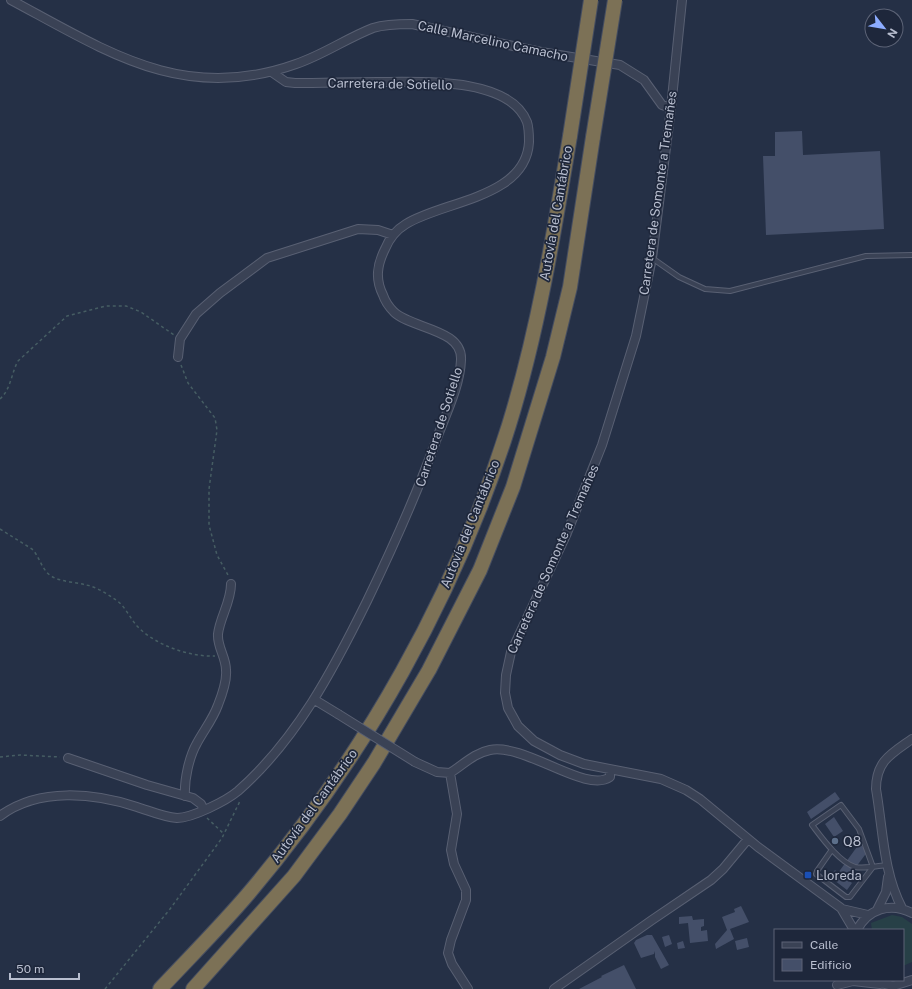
<svg xmlns="http://www.w3.org/2000/svg" width="912" height="989" font-family="'Public Sans',sans-serif">
	<style>
		.green { fill: #274047 }
		.building { fill: #444f69 }
		.lines { fill: none; stroke-linecap: round; stroke-linejoin: round }
		.service-casing { stroke: #596073; stroke-width: 6 }
		.minor-casing { stroke: #596073; stroke-width: 10 }
		.motorway-casing { stroke: #454d60; stroke-width: 16 }
		.path { stroke: #465d63; stroke-width: 1.5; stroke-dasharray: 3 3; stroke-linecap: butt }
		.service { stroke: #3a4255; stroke-width: 4 }
		.minor { stroke: #3a4255; stroke-width: 8 }
		.motorway { stroke: #7c7156; stroke-width: 14 }
		.minor-bridge-casing { stroke: #596073; stroke-width: 10; stroke-linecap: butt }
		.motorway-bridge-casing { stroke: #454d60; stroke-width: 16; stroke-linecap: butt }
		.minor-bridge { stroke: #3a4255; stroke-width: 8 }
		.motorway-bridge { stroke: #7c7156; stroke-width: 14 }
		.service-dot { fill: #5c6f8a; stroke: #1e273b; stroke-width: 1.5 }
		.transit-dot { fill: #1a4fb4; stroke: #1e273b; stroke-width: 1.5 }
		.labels { text-anchor: middle; dominant-baseline: central; stroke-width: 3.5; stroke-linejoin: round; paint-order: stroke }
		.street-label { font-size: 13px; fill: #b8becf; stroke: #1e273b }
		.poi-label { font-size: 13px; fill: #b8becf; stroke: #1e273b; text-anchor: start }
	</style>
	<rect width="100%" height="100%" fill="#253046"/>
	<path class="green" d="M892 915 902 917 912 924V962L903 966V930H872L871 923Z"/>
	<path class="building" d="M802 131 803 155 880 151 884 229 766 235 763 156H775V132Z
		M835 792 840 799 811 819 807 812Z
		M834 817 843 831 834 837 825 824Z
		M859 844 868 851 847 879 852 883 847 890 830 877 835 870 838 873Z
		M741 906 749 922 730 929 734 939 716 949 715 944 727 930 722 917 735 912 734 909Z
		M692 916 693 920 704 919V926L701 927V931L707 930 708 941 690 943 688 923 679 924V917Z
		M647 935H652L669 965 661 969 655 957V951L654 954 641 958 634 943 636 940Z
		M669 935 672 944 665 947 662 937Z
		M747 938 749 947 737 950 735 941Z
		M683 941 685 948 678 949 677 943Z
		M624 965 636 989H579L602 977 601 976Z"/>
	<g class="lines">
		<g class="service-casing">
			<path id="service" d="M652 258 679 277 705 289 730 291 866 256 912 255
				M831 851 817 871 816 874 846 897H850L873 867
				M873 867 859 829 841 805 812 825C822 838 839 862 855 867 865 869 877 866 887 865"/>
		</g>
		<g class="minor-casing">
			<path id="minor" d="M11 0C108 52 184 104 296 64 323 55 347 38 373 28 386 24 399 24 412 24L541 52 620 65 644 80 662 105 671 108
				M682 0 671 108 652 258 636 336 602 445 567 533 511 652 506 675 505 693 508 708 518 726 534 741 560 755 584 764 661 779 686 790 700 799 758 847 841 908 854 930
				M178 357 180 339 196 314 220 293 267 258 358 229 378 230 393 235
				M315 700 338 714
				M68 758 147 785 193 798 201 804 204 810
				M415 762 437 772 450 773C463 765 474 753 490 750 525 743 586 794 610 777V770
				M450 773 457 814 451 850 454 864 466 890V900L451 940 448 953 452 964 468 989
				M185 796C184 780 189 757 197 743 204 730 213 719 218 705 222 695 227 680 226 670 226 657 217 647 218 634 220 617 231 602 231 584
				M0 816C39 787 94 793 137 807 150 811 163 817 177 818 192 818 226 801 238 791 297 739 333 670 367 601 393 547 417 494 437 438 446 414 460 386 461 360 463 329 412 329 394 312 389 307 385 301 383 295 375 279 377 265 385 249 389 239 396 230 406 224 443 201 526 198 529 142 529 136 529 128 527 122 509 76 417 82 377 82 350 82 322 83 295 83L286 82 273 73
				M902 908C883 872 883 829 876 789 876 761 891 754 912 739
				M842 909 868 915
				M877 910 886 892 888 877
				M857 930C868 909 890 902 912 913
				M877 982 893 986 912 980
				M837 985 853 981 880 984
				M554 989 652 920 711 880 723 869 748 839"/>
		</g>
		<g class="motorway-casing">
			<path id="motorway" d="M160 989C190 957 221 926 249 893 364 757 456 595 509 425 538 331 554 233 570 136
				M193 989 294 876 340 814 374 763 429 670 480 570 513 487 553 357 570 287 593 137"/>
		</g>
		<path class="path" d="M181 365 188 383 215 418 217 430 209 489V525L217 555 228 575
			M0 399C11 389 11 374 18 361L67 316 106 306H126L141 312 174 335
			M0 529 32 549C40 557 41 569 51 576 61 582 75 582 86 585 97 587 107 594 116 600 125 606 130 618 137 626 155 645 189 657 215 656
			M0 757 20 755 60 757
			M207 818 224 834
			M105 989 170 909 222 838 240 801"/>
		<use href="#service" class="service"/>
		<use href="#minor" class="minor"/>
		<use href="#motorway" class="motorway"/>
		<g class="minor-bridge-casing">
			<path id="minor-bridge" d="M338 714 415 762"/>
		</g>
		<g class="motorway-bridge-casing">
			<path id="motorway-bridge" d="M570 136 591 0
				M593 137 615 0"/>
		</g>
		<use href="#minor-bridge" class="minor-bridge"/>
		<use href="#motorway-bridge" class="motorway-bridge"/>
	</g>
	<circle class="service-dot" cx="835" cy="841" r="4"/>
	<rect class="transit-dot" x="804" y="871" width="8" height="8" rx="2"/>
	<g class="labels">
		<g class="street-label">
			<text transform="translate(493 41) rotate(12)">Calle Marcelino Camacho</text>
			<text transform="translate(390 84) rotate(1)">Carretera de Sotiello</text>
			<text transform="translate(658 193) rotate(-82)">Carretera de Somonte a Tremañes</text>
			<text transform="translate(556 213) rotate(-80)">Autovía del Cantábrico</text>
			<text transform="translate(439 427) rotate(-72)">Carretera de Sotiello</text>
			<text transform="translate(470 524) rotate(-68)">Autovía del Cantábrico</text>
			<text transform="translate(553 559) rotate(-66)">Carretera de Somonte a Tremañes</text>
			<text transform="translate(314 806) rotate(-54)">Autovía del Cantábrico</text>
		</g>
		<g class="poi-label">
			<text x="843" y="841">Q8</text>
			<text x="816" y="875">Lloreda</text>
		</g>
	</g>
	<rect x="774" y="929" width="130" height="52" fill="#1e273b" stroke="#5c6376"/>
	<rect x="782" y="942" width="20" height="6" fill="#3a4255" stroke="#5c6376"/>
	<text x="810" y="949" font-size="12" fill="#b8becf">Calle</text>
	<rect x="782" y="959" width="20" height="12" fill="#444f69" stroke="#5c6376"/>
	<text x="810" y="969" font-size="12" fill="#b8becf">Edificio</text>
	<g transform="translate(884 28) rotate(121)"><circle r="19" fill="#1e273b" stroke="#5c6376"/>
	<path d="M0-3L7 15L0 10L-7 15Z" fill="#8cacff"/>
	<text y="-6" font-size="11" font-weight="bold" text-anchor="middle" fill="#b8becf">N</text>
	</g>
	<path d="M10 973v6h69v-6" fill="none" stroke="#b8becf" stroke-width="2"/>
	<text x="16" y="973" font-size="12" fill="#b8becf" stroke="#1e273b" stroke-width="3" paint-order="stroke">50 m</text>
</svg>
